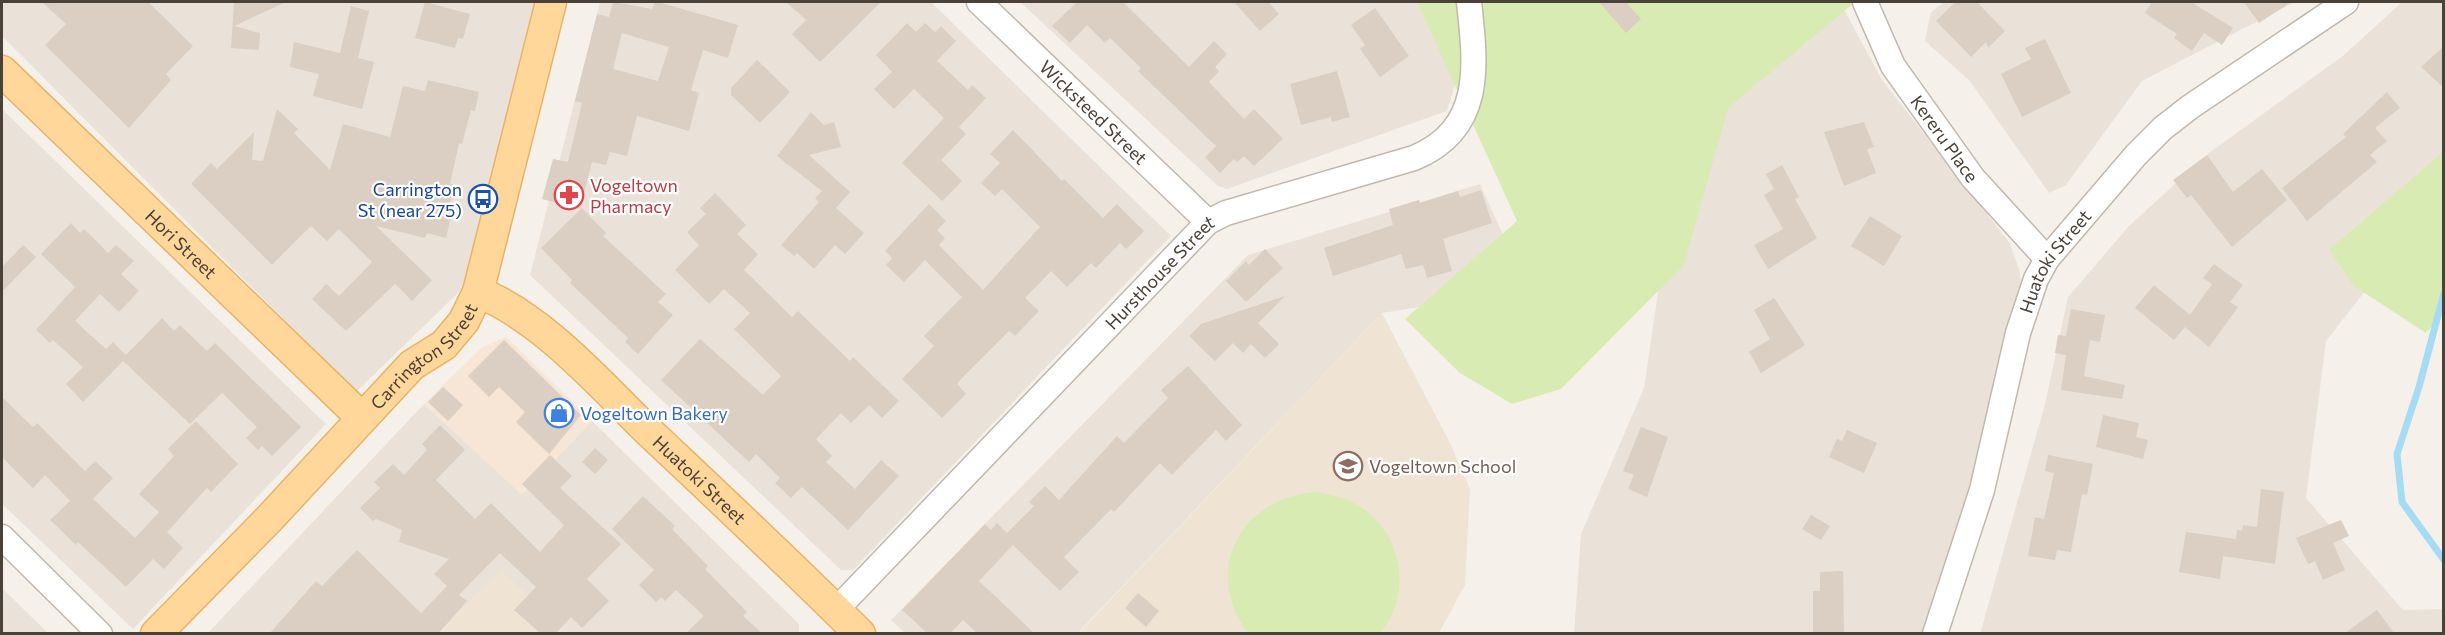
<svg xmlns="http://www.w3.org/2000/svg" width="2445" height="635" font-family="Commissioner,sans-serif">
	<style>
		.residential { fill: #eae2d8 }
		.commercial { fill: #f7e5d5 }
		.education { fill: #efe4d4 }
		.green { fill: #d7ebb2 }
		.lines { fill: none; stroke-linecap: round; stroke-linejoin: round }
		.stream { stroke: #a5dcf3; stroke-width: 7 }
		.building { fill: #dbcec2; fill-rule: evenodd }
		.minor-casing { stroke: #c2b8ac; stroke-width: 27 }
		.major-casing { stroke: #e8b366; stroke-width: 33 }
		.minor { stroke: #fff; stroke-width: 24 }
		.major { stroke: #ffd79a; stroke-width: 30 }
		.labels { text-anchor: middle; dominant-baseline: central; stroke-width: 4.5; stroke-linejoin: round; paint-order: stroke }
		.street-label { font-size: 18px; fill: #4a4138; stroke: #fff }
		.health-label { font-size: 18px; fill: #be3a42; stroke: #fff; text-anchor: start }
		.transit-label { font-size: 18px; fill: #164399; stroke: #fff; text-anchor: end }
		.shop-label { font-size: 18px; fill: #366cbe; stroke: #fff; text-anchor: start }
		.education-label { font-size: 18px; fill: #785e54; stroke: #fff; text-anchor: start }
	</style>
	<rect width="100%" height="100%" fill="#f5f1ea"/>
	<path class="residential" d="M2 2H534L470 269 460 291 356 392 2 36Z
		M600 2H931L1171 236 853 570H841L530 275Z
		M1020 2H1444L1465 51 1447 111 1227 189 1218 186Z
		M1840 2 1882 80 2009 242 2019 269 2024 299 1933 633 1574 634 1581 534 1644 388 1677 163 1630 58Z
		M1944 2H2295L2142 81 2066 185 2049 193 1969 80 1925 41 1931 12Z
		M2402 2H2443V204L2377 276 2326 341 2306 498 2403 610 2443 609V633L1980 634 2045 404 2068 297 2129 226 2209 153 2344 55Z
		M2 109 326 424 133 629 2 504Z
		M1480 184 1522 277 1514 292 1382 313 1078 633H905L891 620 1248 255Z
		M424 404 522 494 592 421 799 624V634L567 633 501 571 439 633 207 634Z
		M2 588 48 633H2Z"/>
	<path class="commercial" d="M506 337 592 421 522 495 424 404 481 348Z"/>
	<path class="education" d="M1382 313 1450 443 1470 489 1465 585 1439 633 1078 634Z
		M501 570 567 633 439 634Z"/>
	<path class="green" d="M1417 2H1855L1728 108 1684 265 1561 389 1512 404 1460 373 1405 319 1517 221Z
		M2443 152V313L2426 333 2354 286 2329 250Z
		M1317 492C1339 496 1359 502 1375 519 1405 549 1408 601 1380 633H1248C1201 570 1241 497 1317 492Z"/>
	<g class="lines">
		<path class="stream" d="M2444 293 2419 387 2397 454 2402 502 2444 560"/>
	</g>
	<path class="building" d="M42 2H148L193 46 166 74 171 80 129 128 45 45 66 24Z
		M234 2H286L234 26 260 33 259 50 231 48Z
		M425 2 470 14 463 39 458 38 455 48 415 38Z
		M613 2 652 9 655 2H658L738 25 728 58 703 50 691 90 699 93 689 131 637 116 627 156 610 152 606 165 592 162 580 209 542 199 553 159 568 162 582 103 575 101 597 14 609 17ZM622 33 669 47 658 81 613 69Z
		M786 2H881L820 62 792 34 806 20Z
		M1077 2H1123L1189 67 1214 41 1227 54 1215 67 1219 71 1209 82 1244 119 1254 109 1283 139 1254 166 1244 156 1237 162 1234 159 1220 173 1205 157 1216 146 1138 71 1141 68 1110 38 1105 43 1087 25 1070 43 1052 26Z
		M1234 2H1268L1279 14 1260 31Z
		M1599 2H1626L1641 19 1626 33Z
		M1955 2H1977L2005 31 1988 48 1986 42 1971 57 1936 21Z
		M2152 2H2191L2233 28 2222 45 2204 33 2192 51 2174 38 2177 34 2145 13Z
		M2244 2H2291L2259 23Z
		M351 6 369 11 358 58 374 62 362 109 313 96 319 74 290 67 294 42 340 53Z
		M1375 8 1409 56 1380 77 1360 49 1365 45 1351 25Z
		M907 23 916 32 925 23 935 32 941 26 956 41 937 61 968 90 972 85 986 98 959 127 966 134 941 160 962 181 942 201 902 163 944 118 914 89 894 109 874 89 892 72 876 55Z
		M2045 39 2071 93 2022 117 2001 74 2031 59 2025 48Z
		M2444 46V88L2421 67Z
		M757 60 790 92 760 123 731 95V88Z
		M1337 71 1350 117 1332 122 1331 117 1301 125 1290 84Z
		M428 80 479 92 475 111 471 110 462 144 459 143 450 184 454 185 449 207 453 208 446 238 427 233 425 238 376 226 432 280 412 301 395 284 346 331 312 299 326 284 339 296 372 262 339 229 327 241 311 226 272 265 191 184 211 163 217 169 254 132 252 160 263 161 277 109 298 129 294 133 330 170 343 124 390 137 403 86 425 91Z
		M2387 92 2400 108 2375 128 2387 141 2370 155 2377 162 2307 221 2282 188 2346 137 2343 134Z
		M811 112 824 125 834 122 841 147 809 155 850 192 836 208 864 233 845 254 835 245 814 269 797 253 794 256 781 245 819 202 815 198 822 191 777 156Z
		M1864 122 1874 147 1867 149 1876 173 1844 186 1824 132Z
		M1013 130 1062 181 1064 179 1103 218 1117 204 1144 231 1126 249 1120 243 1096 268 1091 263 1067 287 1051 271 1025 298 1039 311 1015 336 1009 331 961 379 957 384 966 394 942 418 902 379 934 346 924 336 962 297 925 260 904 282 886 265 892 258 885 251 929 204 946 221 937 230 945 238 939 245 983 290 1040 227 1002 189 995 196 981 183 1000 163 990 154Z
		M2207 155 2233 192 2262 169 2287 200 2232 247 2191 195 2187 198 2173 180Z
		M1782 165 1799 197 1795 199 1817 238 1768 269 1754 245 1783 229 1764 195 1774 189 1766 174Z
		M1481 190 1492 223 1443 239 1452 271 1427 278 1423 265 1406 269 1401 254 1333 276 1324 248 1393 225 1389 209 1419 200 1420 203 1458 191 1460 197Z
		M715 193 746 225 737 234 758 254 744 270 792 317 798 311 850 361 853 357 899 401 882 418 869 405 851 423 841 413 816 439 832 456 826 462 855 489 881 460 899 476 848 530 802 487 791 498 775 483 780 478 756 454 749 462 661 380 700 339 763 395 781 376 734 329 750 313 724 289 709 304 675 270 699 245 687 232 706 214 700 208Z
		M582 208 606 233 603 236 666 294 658 302 673 315 638 354 625 342 628 338 570 283 572 280 541 248Z
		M1870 216 1902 236 1884 266 1851 246Z
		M71 223 80 233 84 229 108 253 116 245 134 261 121 274 139 291 119 312 100 294 75 321 106 349 113 342 126 355 162 318 174 331 180 325 207 351 215 343 301 427 272 456 262 446 258 450 246 438 257 427 222 393 190 424 123 361 83 402 66 384 83 367 53 340 50 343 36 330 75 287 41 254Z
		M23 245 36 257 2 292V267Z
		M1265 249 1283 268 1246 302 1226 281 1246 261 1249 265Z
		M2214 264 2243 285 2230 302 2238 307 2209 347 2185 327 2174 340 2135 308 2154 285 2190 315 2212 284 2203 278Z
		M1285 296 1258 323 1279 344 1265 358 1251 344 1243 353 1233 343 1215 361 1189 336 1201 324Z
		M1774 298 1805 345 1761 373 1749 352 1770 339 1754 310Z
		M2071 309 2105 315 2100 342 2090 340 2084 376 2125 385 2122 399 2061 390 2066 355 2055 353 2058 335 2066 336Z
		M504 340 581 415 549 454 516 422 525 412 499 387 489 397 468 376Z
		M1188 366 1242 425 1226 441 1216 430 1172 475 1160 463 1114 512 1111 509 1064 557 1079 572 1060 591 1013 545 979 581 1034 633H977L963 620 950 633H927L902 610 985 524 991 530 997 523 1007 533 1034 506 1029 502 1045 486 1059 500 1117 436 1124 443 1168 398 1161 390Z
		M443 387 463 405 448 421 428 402Z
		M2 397 33 427 37 423 85 471 95 461 113 478 93 499 135 538 159 512 139 494 174 456 168 449 196 421 238 464 211 492 207 488 167 532 183 548 164 569 153 559 126 587 78 542 76 545 50 520 70 501 45 475 33 488 2 457Z
		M2103 415 2139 423 2136 437 2148 440 2143 459 2096 447Z
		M440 425 465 450 436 480 475 519 491 503 540 552 564 525 522 484 550 455 572 476 560 488 621 544 587 579 609 601 582 628 571 617 556 633H540L514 610 536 587 500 553 459 595 467 601 439 633H270L316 581 322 586 357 550 421 613 447 586 434 574 449 559 399 542 402 530 376 519 373 521 360 508 380 488 374 482 393 464 404 475 427 450 422 444Z
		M1641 427 1668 437 1647 497 1628 489 1634 475 1623 471Z
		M1847 430 1877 443 1864 473 1829 457 1837 439 1842 441Z
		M595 448 608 460 595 474 582 462Z
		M2048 455 2093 464 2087 495 2082 494 2071 552 2057 550 2055 560 2028 556 2035 517 2044 519 2054 473 2045 471Z
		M2261 489 2284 492 2275 564 2223 556 2220 579 2179 572 2186 532 2236 539 2237 530 2242 531 2243 525 2257 527Z
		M643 496 675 526 672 529 708 566 705 569 747 612 743 616 762 633H686L704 616 676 590 665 601 661 597 656 602 639 585 654 570 612 529Z
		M1811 515 1830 526 1821 540 1802 529Z
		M2341 520 2349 536 2333 543 2345 570 2323 580 2315 561 2308 564 2296 538Z
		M1843 571 1844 633H1813V591H1820V572Z
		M1138 593 1159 611 1146 627 1125 608Z
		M2377 610 2394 633H2345Z"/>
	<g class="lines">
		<g class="minor-casing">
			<g id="minor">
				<path id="s1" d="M979 2 1208 222"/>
				<path id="s2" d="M1865 2 1893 66 1973 178 2047 259"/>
				<path d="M2 537 100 634"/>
				<path id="s3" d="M836 610 1208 222 1226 213 1414 158C1484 129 1476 66 1469 2"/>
				<path id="s4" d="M1935 634 1982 490 2018 333 2036 279 2047 259 2136 155 2163 128 2190 107 2346 2"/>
			</g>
		</g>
		<g class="major-casing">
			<g id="major">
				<path id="s5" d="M2 71 361 417"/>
				<path id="s6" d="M478 292C541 317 598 382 646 429 718 497 790 564 860 634"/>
				<path id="s7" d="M156 634 268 520 412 365 444 345 464 321 478 292 551 2"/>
			</g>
		</g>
		<use href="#minor" class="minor"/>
		<use href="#major" class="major"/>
	</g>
	<defs>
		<g id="pharmacy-ring" transform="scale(1.5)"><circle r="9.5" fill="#fff" stroke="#e0444e" stroke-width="1.5"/><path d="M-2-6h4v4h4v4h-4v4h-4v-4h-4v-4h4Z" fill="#e0444e"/></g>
		<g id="bus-ring" transform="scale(1.5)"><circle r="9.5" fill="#fff" stroke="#1a4fb4" stroke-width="1.5"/><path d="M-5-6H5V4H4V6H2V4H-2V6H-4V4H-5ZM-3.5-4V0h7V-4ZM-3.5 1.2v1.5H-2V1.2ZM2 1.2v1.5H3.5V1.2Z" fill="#1a4fb4"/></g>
		<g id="shop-ring" transform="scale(1.5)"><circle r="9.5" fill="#fff" stroke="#3f7fe0" stroke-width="1.5"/><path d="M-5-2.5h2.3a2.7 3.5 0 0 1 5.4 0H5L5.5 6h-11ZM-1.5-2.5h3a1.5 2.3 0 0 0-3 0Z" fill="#3f7fe0"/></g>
		<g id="school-ring" transform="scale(1.5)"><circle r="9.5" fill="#fff" stroke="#8d6e63" stroke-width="1.5"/><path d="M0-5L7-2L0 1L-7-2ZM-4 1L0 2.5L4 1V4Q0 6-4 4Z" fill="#8d6e63"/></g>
	</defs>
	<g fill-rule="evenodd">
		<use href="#pharmacy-ring" x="569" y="195"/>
		<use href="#bus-ring" x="483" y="199"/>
		<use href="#shop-ring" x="559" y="413"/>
		<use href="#school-ring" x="1348" y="466"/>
	</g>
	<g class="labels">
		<g class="street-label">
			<text stroke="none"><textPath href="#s1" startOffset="159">Wicksteed Street</textPath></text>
			<text stroke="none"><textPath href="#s2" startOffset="159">Kereru Place</textPath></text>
			<text stroke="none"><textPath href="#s5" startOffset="249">Hori Street</textPath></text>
			<text stroke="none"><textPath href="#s4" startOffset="394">Huatoki Street</textPath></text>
			<text stroke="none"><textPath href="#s3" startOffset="468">Hursthouse Street</textPath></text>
			<text stroke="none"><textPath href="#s7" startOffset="387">Carrington Street</textPath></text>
			<text stroke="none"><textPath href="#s6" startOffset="292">Huatoki Street</textPath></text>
		</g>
		<g class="health-label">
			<text x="590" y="185">Vogeltown<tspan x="590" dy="21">Pharmacy</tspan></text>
		</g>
		<g class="transit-label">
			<text x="462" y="189">Carrington<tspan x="462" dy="21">St (near 275)</tspan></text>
		</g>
		<g class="shop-label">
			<text x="580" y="413">Vogeltown Bakery</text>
		</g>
		<g class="education-label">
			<text x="1369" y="466">Vogeltown School</text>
		</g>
	</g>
	<rect width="2445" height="635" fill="none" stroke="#4a4138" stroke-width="6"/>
</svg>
